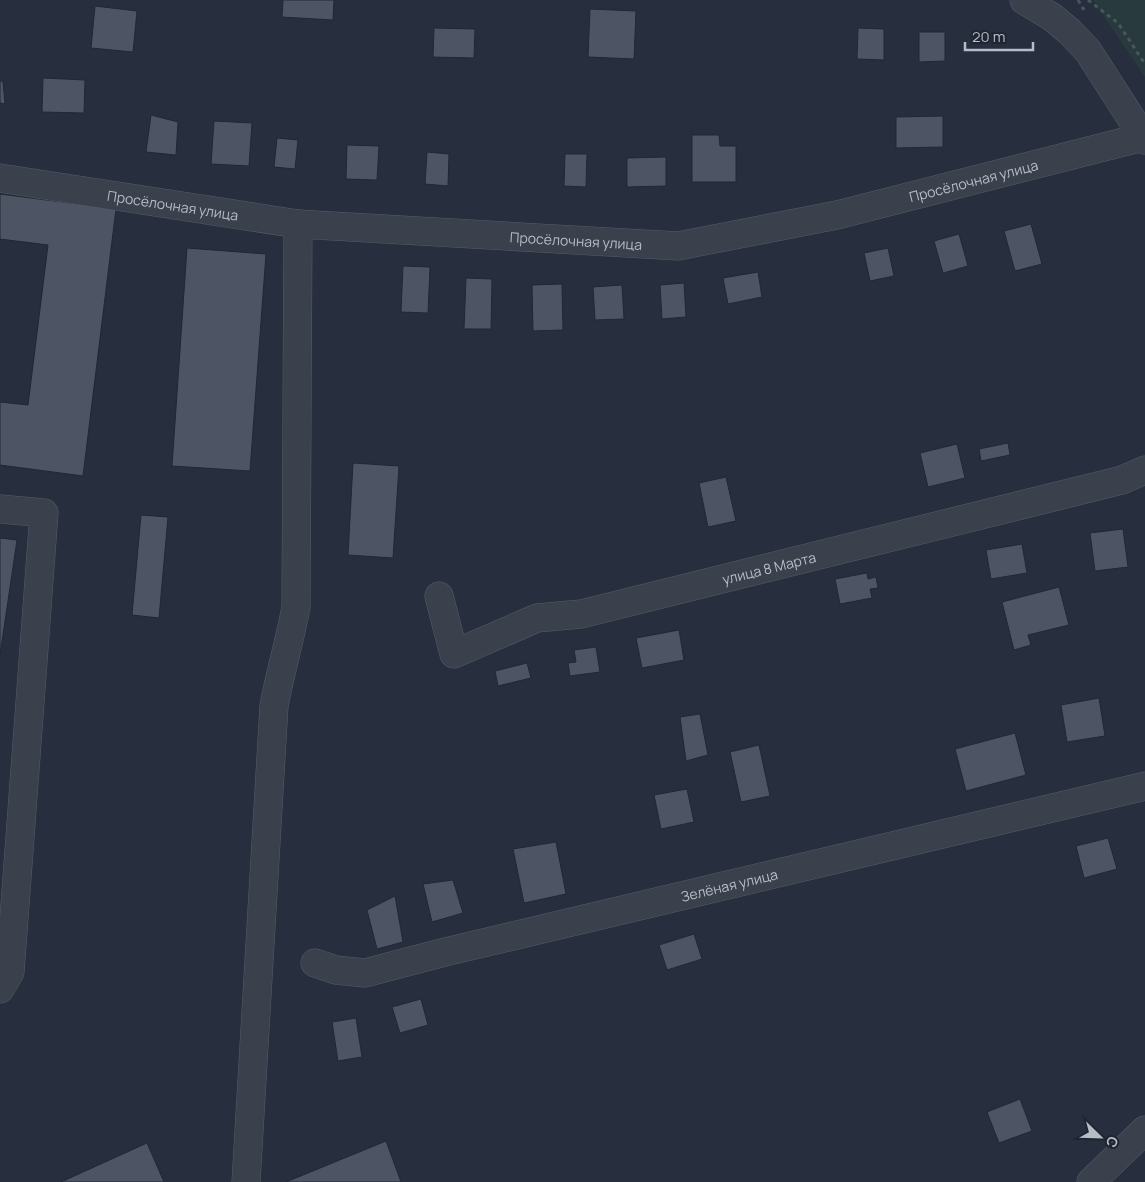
<svg xmlns="http://www.w3.org/2000/svg" width="1145" height="1182" font-family="Manrope,sans-serif">
	<style>
		.green { fill: #293a3e }
		.building { fill: #4d5565; stroke: #212834 }
		.lines { fill: none; stroke-linecap: round; stroke-linejoin: round }
		.minor-casing { stroke: #555c68; stroke-width: 29 }
		.path { stroke: #47575b; stroke-width: 3; stroke-dasharray: 4 4; stroke-linecap: butt }
		.minor { stroke: #3a414d; stroke-width: 28 }
		.labels { text-anchor: middle; dominant-baseline: central; stroke-width: 4; stroke-linejoin: round; paint-order: stroke }
		.street-label { font-size: 14px; fill: #b7bcc8; stroke: #1f2632 }
	</style>
	<rect width="100%" height="100%" fill="#272e3d"/>
	<path class="green" d="M1093 0H1145V77Z"/>
	<path class="building" d="M283 0H334L333 20 282 17Z
		M95 6 137 11 133 52 91 48Z
		M590 9 636 11 634 59 588 57Z
		M434 28 475 29 474 58 433 57Z
		M858 28 884 29V60L857 59Z
		M919 32H945V61L919 62Z
		M43 78 85 80 84 113 42 112Z
		M0 81H3L5 104 0 103Z
		M151 115 178 122 176 155 146 152Z
		M943 116V147L896 148V117Z
		M214 121 252 123 249 166 211 164Z
		M692 135H719L720 146H736V182H692Z
		M277 138 298 140 295 169 274 167Z
		M347 145 379 146 377 180 346 179Z
		M427 152 449 154 448 186 425 184Z
		M565 154H587L586 187 564 186Z
		M666 157V186L627 187V158Z
		M0 194 116 209 83 476 0 465V402L28 405 48 245 0 239Z
		M1031 224 1042 264 1015 271 1004 231Z
		M959 234 968 266 943 273 934 241Z
		M187 248 266 254 250 471 172 466Z
		M888 248 894 276 870 281 864 253Z
		M403 266 430 267 428 313 401 312Z
		M758 272 762 297 728 304 723 278Z
		M466 278 492 279 491 329H464Z
		M684 283 686 317 662 319 660 285Z
		M562 284 563 330 533 331 532 285Z
		M622 285 624 319 595 320 593 287Z
		M1008 443 1010 455 981 461 979 449Z
		M957 444 965 478 928 487 920 453Z
		M353 463 399 466 393 558 348 555Z
		M726 477 736 521 708 527 699 483Z
		M141 515 168 517 159 618 132 615Z
		M1123 529 1128 567 1095 571 1090 533Z
		M0 538 17 540 0 655Z
		M1022 544 1027 573 991 579 986 550Z
		M867 573 868 579 876 577 878 588 870 589 872 598 840 604 835 579Z
		M1059 587 1069 625 1028 635 1031 645 1014 650 1002 602Z
		M679 630 684 660 642 668 636 638Z
		M596 647 600 672 570 676 568 663 576 662 574 650Z
		M527 663 531 678 498 686 495 671Z
		M1099 698 1105 736 1067 742 1061 705Z
		M700 714 708 755 686 761 680 717Z
		M1015 733 1026 775 966 791 955 749Z
		M759 745 770 796 741 802 730 752Z
		M687 789 694 822 661 829 654 795Z
		M1108 838 1117 869 1084 878 1076 846Z
		M556 842 566 894 524 903 513 849Z
		M453 880 463 913 432 922 423 884Z
		M395 896 403 942 377 949 367 910Z
		M694 934 702 959 667 970 659 945Z
		M421 999 428 1025 400 1033 392 1007Z
		M356 1018 362 1057 338 1061 332 1022Z
		M1020 1099 1032 1131 999 1143 987 1112Z
		M386 1141 401 1182H286Z
		M147 1143 164 1182H61Z"/>
	<g class="lines">
		<g class="minor-casing">
			<g id="minor">
				<path d="M1024 0 1052 17 1070 32 1088 51 1145 140"/>
				<path id="s1" d="M0 178 298 224 678 246 837 215 1143 137"/>
				<path d="M0 509 44 513 10 972 0 989"/>
				<path id="s2" d="M439 596 454 654 537 618 581 614 1122 480 1145 470"/>
				<path id="s3" d="M315 963 336 970 365 973 445 952 1145 786"/>
				<path d="M246 1182 274 706C280 673 290 640 296 607L298 224"/>
				<path d="M1091 1182 1145 1130"/>
			</g>
		</g>
		<path class="path" d="M1078 0 1084 10
			M1088 0 1118 23 1145 64"/>
		<use href="#minor" class="minor"/>
	</g>
	<g class="labels">
		<g class="street-label">
			<text stroke="none"><textPath href="#s1" startOffset="985">Просёлочная улица</textPath></text>
			<text stroke="none"><textPath href="#s1" startOffset="175">Просёлочная улица</textPath></text>
			<text stroke="none"><textPath href="#s1" startOffset="580">Просёлочная улица</textPath></text>
			<text stroke="none"><textPath href="#s2" startOffset="388">улица 8 Марта</textPath></text>
			<text stroke="none"><textPath href="#s3" startOffset="426">Зелёная улица</textPath></text>
		</g>
	</g>
	<g transform="translate(1100 1137) rotate(113)" stroke="#1f2632" stroke-width="4" paint-order="stroke">
	<path d="M0-4L9 19L0 12L-9 19Z" fill="#b7bcc8"/>
	<text y="-8" font-size="14" font-weight="bold" text-anchor="middle" fill="#b7bcc8">С</text>
	</g>
	<path d="M965 42v8h68v-8" fill="none" stroke="#b7bcc8" stroke-width="2.5"/>
	<text x="972" y="42" font-size="15" fill="#b7bcc8" stroke="#1f2632" stroke-width="4" paint-order="stroke">20 m</text>
</svg>
